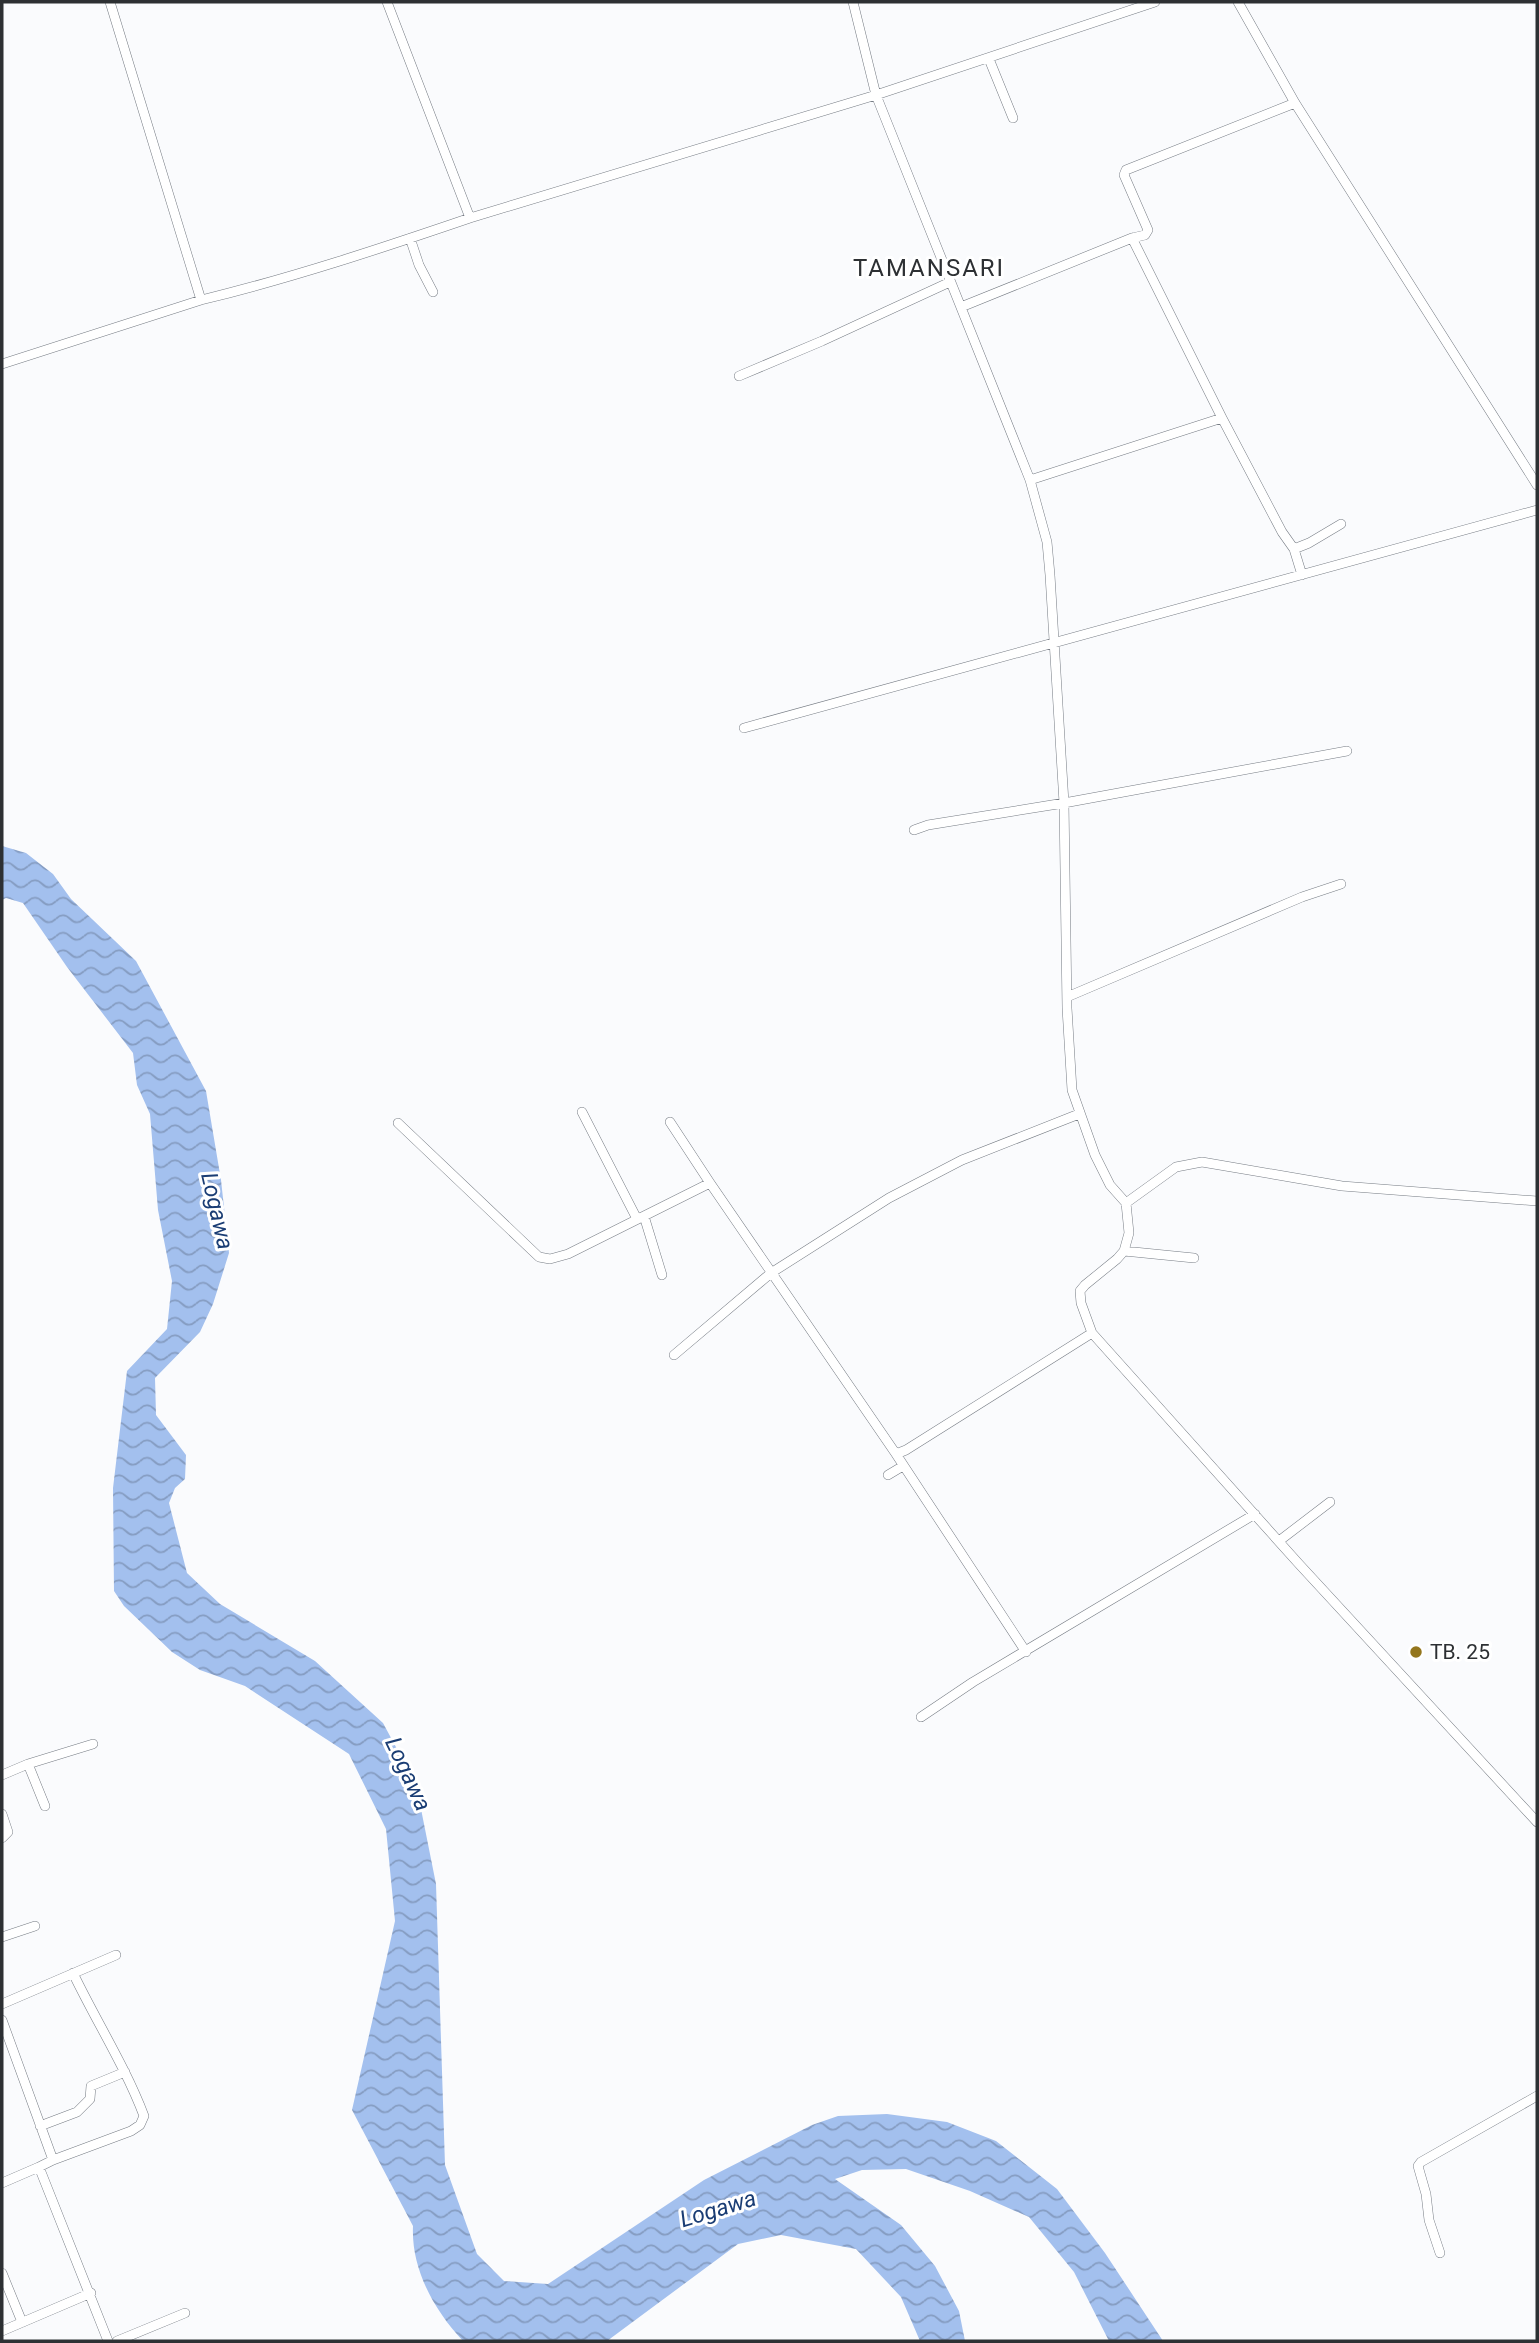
<svg xmlns="http://www.w3.org/2000/svg" width="1539" height="2343" font-family="Roboto,sans-serif">
	<style>
		.water { fill: url(#water-waves) }
		.lines { fill: none; stroke-linecap: round; stroke-linejoin: round }
		.minor-casing { stroke: #767c84; stroke-width: 10 }
		.minor { stroke: #fff; stroke-width: 9 }
		.poi-dot { fill: #94761d; stroke: #fff; stroke-width: 2.5 }
		.labels { text-anchor: middle; dominant-baseline: central; stroke-width: 6; stroke-linejoin: round; paint-order: stroke }
		.poi-label { font-size: 21px; fill: #2d3033; stroke: #fff; text-anchor: start }
		.water-label { font-size: 23px; font-style: italic; fill: #1a3d74; stroke: #fff }
		.quarter-label { font-size: 24px; letter-spacing: 2px; fill: #2d3033; stroke: #fff }
	</style>
	<defs>
		<pattern id="water-waves" width="16" height="10" patternUnits="userSpaceOnUse" patternTransform="scale(1.75)"><rect width="16" height="10" fill="#a3c0ee"/><path d="M0 5q4-4 8 0t8 0" fill="none" stroke="#859cc1"/></pattern>
	</defs>
	<rect width="100%" height="100%" fill="#fafbfd"/>
	<path class="water" d="M2 846 26 853 53 874 71 899 136 961 206 1091 221 1180 229 1253 213 1304 200 1332 155 1378 156 1415 186 1455 185 1479 175 1488 169 1503 187 1573 220 1604 315 1661 383 1723 411 1775 421 1809 436 1884 445 2165 477 2254 504 2281 548 2284 704 2180 812 2125 838 2116 887 2114 947 2122 996 2141 1057 2189 1105 2253 1163 2341H1109L1074 2272 1029 2217 970 2191 906 2169 862 2170 835 2179 901 2225 935 2266 959 2311 965 2341H920L901 2297 856 2249 781 2235 738 2244 607 2341H463C434 2310 411 2269 413 2226L352 2110 395 1921 386 1829 349 1754 245 1686 200 1670 172 1652 124 1606 114 1591 113 1488 127 1371 167 1329 172 1281 158 1210 150 1114 137 1085 133 1053 67 967 23 903 6 898 2 900Z"/>
	<g class="lines">
		<g class="minor-casing">
			<path id="minor" d="M110 2 201 300C292 278 382 248 470 218L876 95 1155 2
				M387 2 470 218
				M853 2 876 95 1030 480 1047 542 1050 575 1064 803 1067 1008 1072 1090 1095 1155 1110 1185 1126 1203 1129 1233 1124 1251 1117 1259 1085 1285 1080 1291 1081 1303 1092 1333 1299 1564 1537 1822
				M1238 2 1295 103 1537 485
				M989 59 1013 118
				M410 238 419 265 433 292
				M1132 238 1145 235 1148 230 1124 175 1126 170 1295 103
				M961 307 1132 238 1222 418 1282 532 1294 549 1302 575
				M2 364 201 300
				M739 376 822 341 950 282
				M1030 480 1222 418
				M1294 549 1309 543 1341 524
				M744 728 1537 510
				M914 830 928 825 1064 803 1347 751
				M1067 997 1302 897 1341 884
				M582 1112 637 1219
				M670 1122 710 1183 896 1454 906 1450 1092 1333
				M398 1123 539 1257 550 1259 568 1254 710 1183
				M1126 1203 1176 1167 1202 1162 1342 1186 1537 1201
				M644 1216 662 1275
				M1124 1251 1194 1258
				M674 1355 771 1273 889 1198 962 1160 1079 1114
				M896 1454 1026 1652
				M888 1475 903 1466
				M1279 1541 1330 1502
				M921 1717 973 1682 1255 1514
				M28 1764 93 1744
				M2 1775 28 1764 45 1806
				M2 1814 8 1832 2 1838
				M2 1937 35 1926
				M2 2004 116 1955
				M2 2020 53 2160 39 2167 108 2341
				M40 2126 77 2112 90 2099 91 2086 125 2072
				M53 2160 131 2131 140 2125 144 2116C125 2066 96 2021 73 1973
				M2 2183 39 2167
				M1440 2253 1429 2220 1426 2194 1418 2166 1421 2162 1537 2096
				M2 2273 22 2322
				M2 2331 91 2293
				M117 2341 185 2313"/>
		</g>
		<use href="#minor" class="minor"/>
	</g>
	<circle class="poi-dot" cx="1416" cy="1652" r="7"/>
	<g class="labels">
		<g class="poi-label">
			<text x="1430" y="1652">TB. 25</text>
		</g>
		<g class="water-label">
			<text transform="translate(217 1211) rotate(77)">Logawa</text>
			<text transform="translate(408 1774) rotate(65)">Logawa</text>
			<text transform="translate(718 2209) rotate(-17)">Logawa</text>
		</g>
		<g class="quarter-label">
			<text x="929" y="268">TAMANSARI</text>
		</g>
	</g>
	<rect width="1539" height="2343" fill="none" stroke="#2d3033" stroke-width="7"/>
</svg>
